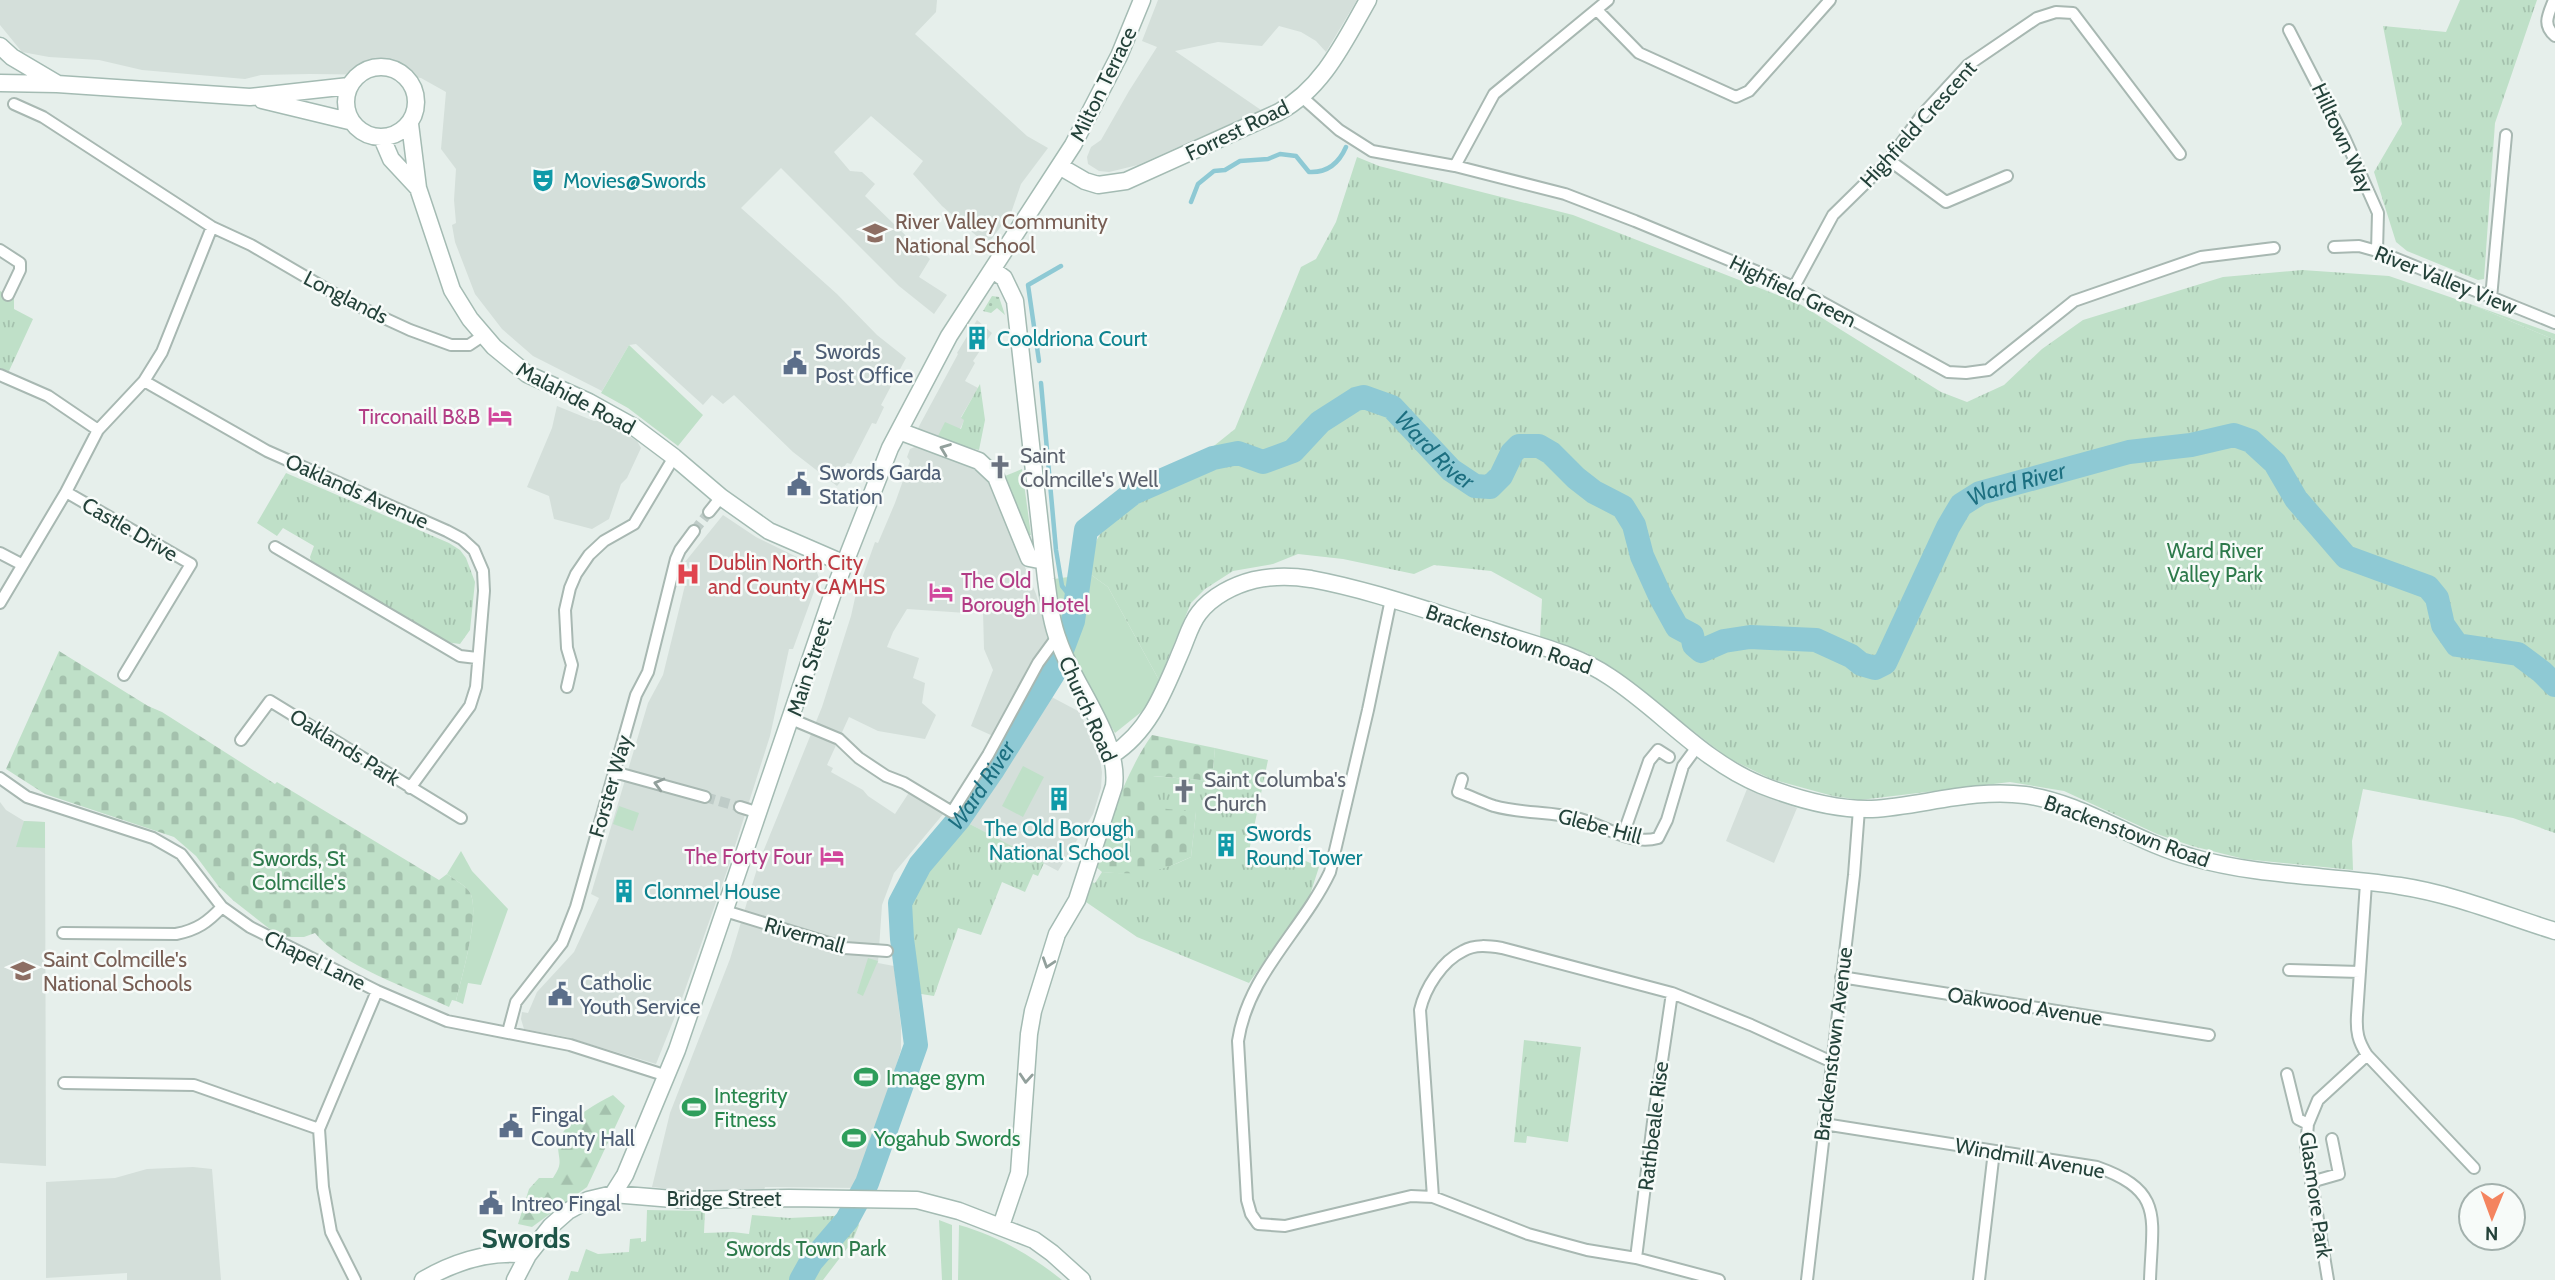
<svg xmlns="http://www.w3.org/2000/svg" width="2555" height="1280" font-family="Cabin,sans-serif">
	<style>
		.built { fill: #d4dfda }
		.grass { fill: #bfe0c8 }
		.forest { fill: url(#forest-firs) }
		.cemetery { fill: url(#cemetery-stones) }
		.park { fill: url(#park-tufts) }
		.garden { fill: url(#garden-dots) }
		.lines { fill: none; stroke-linecap: round; stroke-linejoin: round }
		.stream { stroke: #8ec9d4; stroke-width: 4.5 }
		.river { stroke: #8ec9d4; stroke-width: 24 }
		.street-tunnel { stroke: #bfccc8; stroke-width: 10; stroke-dasharray: 10 5; stroke-linecap: butt }
		.street-casing { stroke: #a8b8b2; stroke-width: 14 }
		.secondary-casing { stroke: #a4bbb3; stroke-width: 19 }
		.street { stroke: #fff; stroke-width: 10 }
		.secondary { stroke: #fff; stroke-width: 16 }
		.oneway { stroke: #92a09c }
		.labels { text-anchor: middle; dominant-baseline: central; stroke-width: 5; stroke-linejoin: round; paint-order: stroke }
		.street-label { font-size: 21px; fill: #24423a; stroke: #f7fbf9 }
		.culture-label { font-size: 21px; fill: #0d838f; stroke: #f7fbf9; text-anchor: start }
		.education-label { font-size: 21px; fill: #785e54; stroke: #f7fbf9; text-anchor: start }
		.service-label { font-size: 21px; fill: #4e5e75; stroke: #f7fbf9; text-anchor: start }
		.hotel-label { font-size: 21px; fill: #b23c85; stroke: #f7fbf9; text-anchor: end }
		.worship-label { font-size: 21px; fill: #5b616d; stroke: #f7fbf9; text-anchor: start }
		.park-label { font-size: 21px; fill: #2d7a4b; stroke: #f7fbf9 }
		.health-label { font-size: 21px; fill: #be3a42; stroke: #f7fbf9; text-anchor: start }
		.leisure-label { font-size: 21px; fill: #27864d; stroke: #f7fbf9; text-anchor: start }
		.water-label { font-size: 23px; font-style: italic; fill: #1c6f80; stroke: #f7fbf9 }
		.district-label { font-size: 28px; font-weight: bold; fill: #1f5548; stroke: #f7fbf9 }
	</style>
	<defs>
		<pattern id="forest-firs" width="22" height="20" patternUnits="userSpaceOnUse" patternTransform="scale(1.75)"><rect width="22" height="20" fill="#bfe0c8"/><path d="M5 1l3.5 6h-7zM16 11l3.5 6h-7z" fill="#a4c1ad"/></pattern>
		<pattern id="cemetery-stones" width="16" height="16" patternUnits="userSpaceOnUse" patternTransform="scale(1.75)"><rect width="16" height="16" fill="#bfe0c8"/><path d="M2 7V4a2 2 0 0 1 4 0v3zM10 15v-3a2 2 0 0 1 4 0v3z" fill="#a4c1ad"/></pattern>
		<pattern id="park-tufts" width="24" height="20" patternUnits="userSpaceOnUse" patternTransform="scale(1.75)"><rect width="24" height="20" fill="#bfe0c8"/><path d="M3 7l-1-3M5 7V3M7 7l1-3M15 17l-1-3M17 17v-4M19 17l1-3" fill="none" stroke="#a4c1ad"/></pattern>
		<pattern id="garden-dots" width="8" height="8" patternUnits="userSpaceOnUse" patternTransform="scale(1.75)"><rect width="8" height="8" fill="#bfe0c8"/><path d="M2 2h.1M6 6h.1" fill="none" stroke="#a4c1ad" stroke-width="1.8" stroke-linecap="round"/></pattern>
	</defs>
	<rect width="100%" height="100%" fill="#e6efeb"/>
	<path class="built" d="M0 0H937L936 12 895 55 915 34 1027 136 1048 148 1021 184 1011 213 987 245 942 206 913 174 923 161 871 116 834 152 850 171 862 172 875 184 865 196 930 259 919 277 947 295 934 314 899 286 781 168 741 208 837 294 877 335 906 358 881 405 884 407 876 424 872 423 851 464 847 463 843 468 848 473 837 486 793 452 734 395 723 404 712 395 703 405 636 344 629 345 602 391 533 356 502 329 475 294 455 242 452 225 456 223 454 200 456 169 441 149 446 92 421 78 399 75 310 74 261 75 245 79 142 70 99 60 49 57 22 52 0 25Z
		M1158 0H1357L1326 52 1316 41 1301 32 1279 26 1262 46 1218 42 1175 51 1261 110 1138 165 1109 172 1099 171 1088 164 1087 157 1091 147 1101 140 1129 91 1157 47 1142 41Z
		M977 320 992 333 973 361 975 363 965 381 978 388 961 417 965 419 960 429 936 440 917 430 958 354 957 353Z
		M557 406 594 421H605L637 441 641 448 627 478 621 484 609 519 592 529 554 519 549 496 527 487 552 428Z
		M917 446 964 463 988 477 1036 594 1049 638 1043 650 1029 665 993 736 971 726 993 670 984 649 983 611 966 613 907 609 893 632 887 647 919 658 913 678 925 683 922 703 936 715 925 739 878 731 849 717 827 765 833 768 831 772 863 790 868 796 895 814 910 791 944 813 894 873 882 905 878 963 894 966 901 1026V1050L858 1188 773 1187H765L764 1190 691 1191 652 1187 670 1113 730 959 759 862 822 707 851 616 855 598 875 542 878 543 895 503 910 461 907 457 910 449Z
		M723 515 756 537 805 561 815 567 819 578 793 649H789L770 736 728 868 680 1004 656 1064 566 1037 524 1029 521 1019 522 1012 528 1013 537 992 574 952 599 898 591 894 648 703 663 675 689 569 685 562Z
		M1044 693 1080 712 1100 760 1102 772 1101 788 1093 814 1058 871 964 821Z
		M1747 789 1797 808 1774 863 1726 841Z
		M0 802 6 810 24 821 45 822 46 1166 0 1163Z
		M193 1167 212 1169 221 1280H127V1273L46 1278V1182L115 1178 147 1169Z"/>
	<path class="grass" d="M2473 305 2555 334V340Z
		M629 345 703 415 678 446 628 408 601 393Z
		M1022 469 1031 535H1029L1005 476Z
		M1090 574 1108 587 1159 680 1150 705 1115 733 1074 661 1060 628 1054 579Z
		M1023 766 1044 777 1023 817 1002 806Z
		M619 806 639 813 633 831 613 824Z
		M24 821 45 822V848L16 847Z
		M461 851 472 871 508 909 481 985 468 983 463 1004 456 1001C461 979 482 909 469 891 464 885 454 879 447 874Z
		M868 958 878 961 863 996 857 993Z
		M939 1220 952 1225V1280H942Z
		M959 1225C998 1236 1031 1255 1062 1280H958Z"/>
	<path class="forest" d="M613 1095 625 1106 587 1187 532 1227 518 1224 529 1189 539 1178H553C563 1163 559 1162 558 1147 558 1125 596 1103 613 1095Z"/>
	<path class="cemetery" d="M59 651 148 706 162 712 275 784 277 782 439 880 447 874C454 879 464 885 469 891 482 909 461 979 456 1001L452 1000 449 1007C411 989 340 965 315 933L304 937H280L234 901 219 887 196 856 174 837 45 794 6 769Z
		M1152 735 1215 748 1212 781 1153 776 1196 812 1191 857 1157 872 1138 875 1102 872 1095 866C1111 820 1124 775 1152 735Z"/>
	<path class="park" d="M2460 0H2537L2495 123 2484 279 2478 280 2407 251 2396 242 2374 172 2402 124 2383 26 2446 32Z
		M1357 157 1379 166 1573 215 1798 303 1941 392 1967 402 2004 385 2042 349 2083 320 2223 277 2302 270 2389 276 2473 305 2555 340V833L2513 818 2363 789 2352 841 2353 870 2244 859 2192 846 2157 834 2064 791 2010 782 1860 800 1833 796 1771 779 1728 758 1616 671 1587 653 1540 637 1542 599 1491 571 1434 565 1414 574 1343 559 1298 554 1273 564 1233 571 1205 589 1191 603 1159 680 1108 587 1090 574C1091 566 1091 554 1094 546 1108 511 1151 496 1183 480L1193 457 1205 453 1235 429 1301 267 1316 259 1336 222Z
		M0 291 14 298V309L33 319 9 371 0 369Z
		M980 384 985 420 979 450 936 440 945 422 961 429 964 420 961 418Z
		M286 473 449 543 460 550 466 558 475 582 470 630 460 644 445 642 311 561 310 557 314 546 283 528 277 536 257 523Z
		M1215 748 1268 760 1247 861C1276 851 1292 854 1319 867L1309 898 1249 983 1137 937 1086 902 1091 882 1095 883 1102 872C1142 875 1155 874 1191 857L1196 812 1149 807 1152 776 1212 781Z
		M964 821 1044 863 1038 876 1033 874 1025 892 1002 882 981 935 958 928 934 996 915 993C911 969 904 942 905 918 907 882 942 847 964 821Z
		M1524 1040 1581 1047 1568 1142 1527 1136 1526 1143 1514 1142Z
		M647 1210 705 1211 704 1233 733 1232 749 1234 752 1215 789 1218 854 1215 859 1225 852 1242 823 1280H568L571 1271 578 1272 586 1249 598 1254 629 1252 630 1239 641 1238V1242L646 1241Z"/>
	<path class="garden" d="M992 296 999 297 1005 315 997 308 991 313 983 311Z"/>
	<g class="lines">
		<path class="stream" d="M1191 202 1198 184 1214 171 1225 170 1240 161 1268 159 1280 154 1296 156 1309 172C1327 173 1339 163 1346 147
			M1039 361 1028 285 1061 266
			M1041 383 1056 550 1062 586 1074 601"/>
		<path class="river" id="s1" d="M801 1280 811 1262 847 1220 867 1183 916 1045 902 939 900 903 920 865 959 819 992 771 1053 674 1073 621 1086 530 1133 493 1213 458 1238 453 1263 462 1293 451 1320 422 1356 399 1364 397 1392 407 1451 470 1475 486 1490 487 1501 476 1512 453 1519 446H1539L1551 453 1576 478 1594 492 1623 507 1634 525 1642 556 1661 598 1677 627 1692 635 1694 645 1701 651 1724 641 1750 637 1816 640 1851 656 1861 664 1875 668 1885 663 1948 527 1961 505 1980 493 2129 452 2191 445 2234 435 2251 441 2275 463 2296 499 2346 557 2428 587 2437 598 2443 625 2457 645 2518 654 2542 672 2555 685"/>
		<path class="street-tunnel" d="M694 531 709 512
			M705 797 740 807"/>
		<g class="street-casing">
			<path id="street" d="M2554 0C2548 15 2542 25 2555 36
				M1597 10 1639 53 1736 97 1749 91 1830 0
				M2289 30 2345 139 2378 213 2377 251
				M1302 97 1339 130 1372 151 1455 166 1565 194 1635 221 1794 287 1948 372 1966 373 1988 370 2074 301 2201 257 2274 248
				M14 104 43 117 212 227 251 245 347 301 410 330 451 345H469L484 335
				M1889 160 1946 202 2007 176
				M1455 166 1494 94 1608 0
				M2334 247 2359 246 2377 251 2555 323
				M0 250 20 263V270L8 295
				M1794 287 1833 215 1889 160 1922 115 1968 65 2037 18 2056 12 2073 13 2180 154
				M2491 298 2506 135
				M0 375 48 396 98 430
				M144 381 267 451 447 531 462 539 474 550 483 571 484 591 476 687 470 706 410 788
				M66 492 191 564 124 675
				M709 512 721 497
				M275 547 460 656 477 658
				M0 553 21 564
				M1391 599 1368 710 1330 872C1302 931 1248 974 1238 1041L1247 1200 1251 1214 1258 1224 1285 1226 1411 1196 1433 1197 1528 1234 1587 1250 1636 1258 1719 1280
				M0 603 66 492 98 430 144 381 162 352 212 227
				M567 687 572 665 567 648 565 610 570 588 576 574 589 555 604 541 634 524 674 457
				M791 719 839 739 859 758 886 776 904 783 952 812 988 755 1038 663 1057 637
				M241 740 270 701 461 818
				M614 772 705 797
				M0 778 27 797 153 838 181 854 222 907 250 927 377 991 447 1021 570 1045 667 1076
				M1462 779 1458 792C1470 796 1482 802 1494 806 1522 814 1552 811 1580 819 1606 826 1631 846 1658 838L1667 820 1683 766 1697 747
				M740 807 759 813
				M1623 835 1649 761 1658 750 1669 757
				M2366 883 2357 1015C2356 1032 2358 1041 2367 1055L2474 1168
				M725 911 845 948 887 951
				M63 933 176 934C197 930 208 922 222 907
				M2289 970 2360 972
				M1841 977 2209 1035
				M508 1032 516 1002 562 943 576 907 636 695 648 672 676 559 680 550 694 531
				M2287 1074 2298 1119 2308 1124
				M64 1083 194 1085 319 1129
				M1824 1124 2097 1167C2165 1191 2152 1218 2150 1280
				M2311 1182 2339 1174 2332 1139
				M1433 1197 1420 1010C1425 988 1442 961 1463 951 1475 944 1489 946 1502 948L1672 993 1751 1025 1832 1062
				M1636 1258 1653 1122 1672 993
				M355 1280 331 1232 323 1187 319 1129 377 991
				M1807 1280 1854 875 1859 809
				M1979 1280 1994 1151
				M2328 1280 2306 1147 2308 1124 2318 1100 2367 1055"/>
		</g>
		<g class="secondary-casing">
			<path id="secondary" d="M0 46 12 57 56 83
				M346 102a35 35 0 1 1 70 0a35 35 0 1 1-70 0Z
				M0 83 57 84 250 97 349 86
				M262 100 349 121
				M410 124 418 188 452 290 470 319 494 347 527 374 589 402 634 427 674 457 721 497 769 531 845 564
				M382 138 391 159 418 188
				M1061 167 1085 181 1098 185 1126 181 1279 112C1323 88 1344 42 1368 0
				M993 270 1004 278 1015 301 1046 579C1049 601 1051 622 1059 642 1074 686 1120 739 1114 786L1077 900 1057 934 1033 1011 1029 1034 1019 1173 1001 1226
				M899 431 979 461 996 477 1029 558 1044 561
				M1112 755C1150 731 1165 689 1182 649 1187 637 1191 623 1199 613 1212 596 1234 585 1254 580 1272 576 1292 576 1311 579 1371 590 1431 612 1490 630 1530 644 1575 653 1610 677 1662 711 1702 761 1761 785 1794 798 1836 810 1872 809 1922 806 1973 788 2025 795 2084 803 2134 842 2191 857 2260 877 2330 875 2400 886 2453 894 2504 915 2555 931
				M613 1194 625 1175 677 1050 833 593 890 448 949 336 1073 145 1119 56 1142 0
				M423 1280C456 1261 491 1250 528 1255
				M515 1280 528 1255 551 1226 568 1211 588 1200 613 1194 685 1200 789 1198 917 1200 959 1211 1034 1240 1052 1253 1082 1280"/>
		</g>
		<use href="#street" class="street"/>
		<use href="#secondary" class="secondary"/>
	</g>
	<defs><path id="oneway-chevron" d="M-2-3.5L2.5 0L-2 3.5" fill="none" stroke-width="1.6" stroke-linecap="round" stroke-linejoin="round" transform="scale(1.75)"/></defs>
	<g class="oneway">
		<use href="#oneway-chevron" transform="translate(945 449) rotate(-159)"/>
		<use href="#oneway-chevron" transform="translate(659 784) rotate(-165)"/>
		<use href="#oneway-chevron" transform="translate(1048 963) rotate(108)"/>
		<use href="#oneway-chevron" transform="translate(1026 1078) rotate(94)"/>
	</g>
	<defs>
		<g id="theatre-bare" transform="scale(1.89)"><path d="M-5-5.5Q0-4 5-5.5V0Q5 5 0 6Q-5 5-5 0ZM-3.3-2.5H-1v1.5H-3.3ZM1-2.5H3.3v1.5H1ZM-2.8 1Q0 5.5 2.8 1Z" fill="#0f9aa8" stroke="#f7fbf9" stroke-width="2.5" paint-order="stroke"/></g>
		<g id="school-bare" transform="scale(1.89)"><path d="M0-5L7-2L0 1L-7-2ZM-4 1L0 2.5L4 1V4Q0 6-4 4Z" fill="#8d6e63" stroke="#f7fbf9" stroke-width="2.5" paint-order="stroke"/></g>
		<g id="building-bare" transform="scale(1.89)"><path d="M-4-6H4V6H1V3H-1V6H-4ZM-2.5-4.3h1.7v1.8h-1.7ZM.8-4.3h1.7v1.8H.8ZM-2.5-1h1.7V.8h-1.7ZM.8-1h1.7V.8H.8Z" fill="#0f9aa8" stroke="#f7fbf9" stroke-width="2.5" paint-order="stroke"/></g>
		<g id="civic-bare" transform="scale(1.89)"><path d="M-.6-6.5H3V-4.5H.6V-3L4-1V1h2V6H-6V1h2V-1L-.6-3ZM-1.2 2.5V6h2.4V2.5Z" fill="#5c6f8a" stroke="#f7fbf9" stroke-width="2.5" paint-order="stroke"/></g>
		<g id="hotel-bare" transform="scale(1.89)"><path d="M-6-4.5h1.5V1H6V5H4.5V3h-9V5H-6ZM-4 0a1.8 1.8 0 1 1 3.6 0ZM.5 0V-2.5h3Q6-2.5 6 0Z" fill="#d1479c" stroke="#f7fbf9" stroke-width="2.5" paint-order="stroke"/></g>
		<g id="church-bare" transform="scale(1.89)"><path d="M-1.2-6h2.4v3.5h3.3v2.4h-3.3V6h-2.4V-.1h-3.3v-2.4h3.3Z" fill="#6b7280" stroke="#f7fbf9" stroke-width="2.5" paint-order="stroke"/></g>
		<g id="hospital-bare" transform="scale(1.89)"><path d="M-5-5h3v3.5h4V-5h3V5h-3V1.5h-4V5h-3Z" fill="#e0444e" stroke="#f7fbf9" stroke-width="2.5" paint-order="stroke"/></g>
		<g id="stadium-bare" transform="scale(1.89)"><path d="M0-5a6.5 5 0 1 0 0 10a6.5 5 0 1 0 0-10ZM-3.5-1.8h7v3.6h-7Z" fill="#2e9e5b" stroke="#f7fbf9" stroke-width="2.5" paint-order="stroke"/></g>
	</defs>
	<g fill-rule="evenodd">
		<use href="#theatre-bare" x="543" y="180"/>
		<use href="#school-bare" x="875" y="233"/>
		<use href="#building-bare" x="977" y="338"/>
		<use href="#civic-bare" x="795" y="363"/>
		<use href="#hotel-bare" x="500" y="416"/>
		<use href="#church-bare" x="1000" y="467"/>
		<use href="#civic-bare" x="799" y="484"/>
		<use href="#hospital-bare" x="688" y="574"/>
		<use href="#hotel-bare" x="941" y="592"/>
		<use href="#church-bare" x="1184" y="791"/>
		<use href="#building-bare" x="1059" y="799"/>
		<use href="#building-bare" x="1226" y="845"/>
		<use href="#hotel-bare" x="832" y="856"/>
		<use href="#building-bare" x="624" y="891"/>
		<use href="#school-bare" x="23" y="971"/>
		<use href="#civic-bare" x="560" y="994"/>
		<use href="#stadium-bare" x="866" y="1077"/>
		<use href="#stadium-bare" x="694" y="1107"/>
		<use href="#civic-bare" x="511" y="1126"/>
		<use href="#stadium-bare" x="854" y="1138"/>
		<use href="#civic-bare" x="491" y="1203"/>
	</g>
	<g class="labels">
		<g class="street-label">
			<text transform="translate(1103 84) rotate(-64)">Milton Terrace</text>
			<text transform="translate(1918 124) rotate(-48)">Highfield Crescent</text>
			<text transform="translate(1237 130) rotate(-26)">Forrest Road</text>
			<text transform="translate(2343 138) rotate(65)">Hilltown Way</text>
			<text transform="translate(2446 280) rotate(22)">River Valley View</text>
			<text transform="translate(1793 291) rotate(26)">Highfield Green</text>
			<text transform="translate(346 297) rotate(27)">Longlands</text>
			<text transform="translate(576 398) rotate(28)">Malahide Road</text>
			<text transform="translate(357 491) rotate(24)">Oaklands Avenue</text>
			<text transform="translate(130 529) rotate(30)">Castle Drive</text>
			<text transform="translate(1509 639) rotate(19)">Brackenstown Road</text>
			<text transform="translate(809 667) rotate(-72)">Main Street</text>
			<text transform="translate(1088 709) rotate(66)">Church Road</text>
			<text transform="translate(345 747) rotate(32)">Oaklands Park</text>
			<text transform="translate(610 786) rotate(-74)">Forster Way</text>
			<text transform="translate(1600 826) rotate(15)">Glebe Hill</text>
			<text transform="translate(2127 831) rotate(20)">Brackenstown Road</text>
			<text transform="translate(805 935) rotate(16)">Rivermall</text>
			<text transform="translate(315 960) rotate(26)">Chapel Lane</text>
			<text transform="translate(2025 1006) rotate(9)">Oakwood Avenue</text>
			<text transform="translate(1833 1044) rotate(-83)">Brackenstown Avenue</text>
			<text transform="translate(1653 1126) rotate(-83)">Rathbeale Rise</text>
			<text transform="translate(2030 1158) rotate(10)">Windmill Avenue</text>
			<text transform="translate(2316 1195) rotate(82)">Glasmore Park</text>
			<text x="724" y="1198">Bridge Street</text>
		</g>
		<g class="culture-label">
			<text x="563" y="180">Movies@Swords</text>
			<text x="997" y="338">Cooldriona Court</text>
			<text x="1059" y="828" text-anchor="middle">The Old Borough<tspan x="1059" dy="24">National School</tspan></text>
			<text x="1246" y="833">Swords<tspan x="1246" dy="24">Round Tower</tspan></text>
			<text x="644" y="891">Clonmel House</text>
		</g>
		<g class="education-label">
			<text x="895" y="221">River Valley Community<tspan x="895" dy="24">National School</tspan></text>
			<text x="43" y="959">Saint Colmcille's<tspan x="43" dy="24">National Schools</tspan></text>
		</g>
		<g class="service-label">
			<text x="815" y="351">Swords<tspan x="815" dy="24">Post Office</tspan></text>
			<text x="819" y="472">Swords Garda<tspan x="819" dy="24">Station</tspan></text>
			<text x="580" y="982">Catholic<tspan x="580" dy="24">Youth Service</tspan></text>
			<text x="531" y="1114">Fingal<tspan x="531" dy="24">County Hall</tspan></text>
			<text x="511" y="1203">Intreo Fingal</text>
		</g>
		<g class="hotel-label">
			<text x="480" y="416">Tirconaill B&amp;B</text>
			<text x="961" y="580" text-anchor="start">The Old<tspan x="961" dy="24">Borough Hotel</tspan></text>
			<text x="812" y="856">The Forty Four</text>
		</g>
		<g class="worship-label">
			<text x="1020" y="455">Saint<tspan x="1020" dy="24">Colmcille's Well</tspan></text>
			<text x="1204" y="779">Saint Columba's<tspan x="1204" dy="24">Church</tspan></text>
		</g>
		<g class="park-label">
			<text x="2215" y="550">Ward River<tspan x="2215" dy="24">Valley Park</tspan></text>
			<text x="299" y="858">Swords, St<tspan x="299" dy="24">Colmcille's</tspan></text>
			<text x="806" y="1248">Swords Town Park</text>
		</g>
		<g class="health-label">
			<text x="708" y="562">Dublin North City<tspan x="708" dy="24">and County CAMHS</tspan></text>
		</g>
		<g class="leisure-label">
			<text x="886" y="1077">Image gym</text>
			<text x="714" y="1095">Integrity<tspan x="714" dy="24">Fitness</tspan></text>
			<text x="874" y="1138">Yogahub Swords</text>
		</g>
		<g class="water-label">
			<text stroke="none"><textPath href="#s1" startOffset="1244">Ward River</textPath></text>
			<text stroke="none"><textPath href="#s1" startOffset="2088">Ward River</textPath></text>
			<text stroke="none"><textPath href="#s1" startOffset="551">Ward River</textPath></text>
		</g>
		<g class="district-label">
			<text x="526" y="1238">Swords</text>
		</g>
	</g>
	<g transform="translate(2492 1217) rotate(181)"><circle r="33" fill="#f7fbf9" stroke="#a3b1ad" stroke-width="2"/>
	<path d="M0-5L12 26L0 18L-12 26Z" fill="#f4845f"/>
	<text y="-10" font-size="19" font-weight="bold" text-anchor="middle" fill="#24423a">N</text>
	</g>
</svg>
